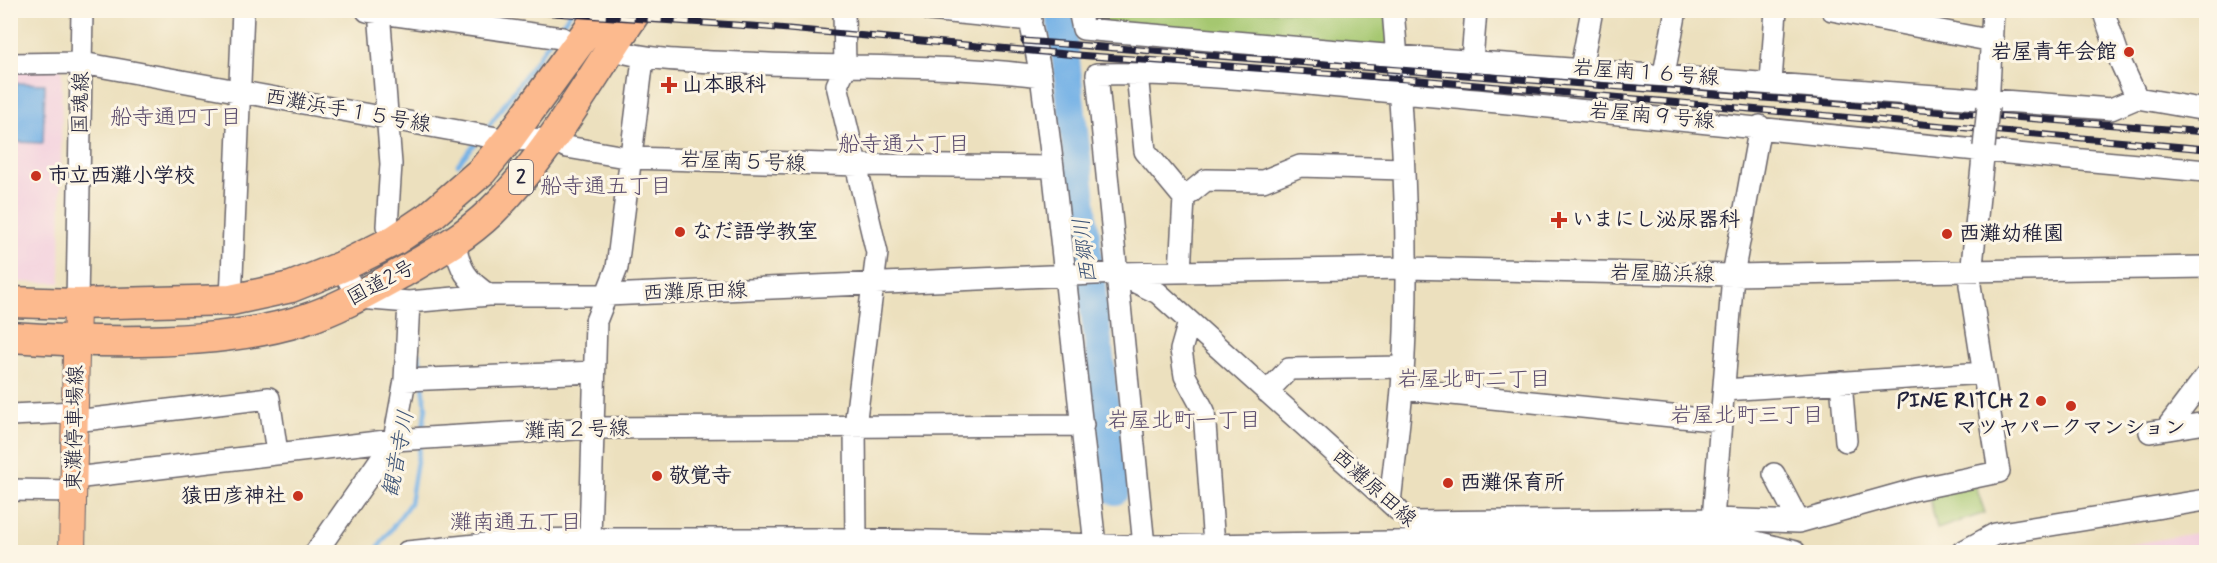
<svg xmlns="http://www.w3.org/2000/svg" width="2217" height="563" font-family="Mynerve,'Klee One',sans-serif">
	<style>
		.built { fill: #f3cfde }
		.green { fill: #a5c76f; stroke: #647455; stroke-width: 1.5 }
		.water { fill: #73b1e6; stroke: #4a6a90; stroke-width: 1.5 }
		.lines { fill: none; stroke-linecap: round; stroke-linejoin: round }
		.stream { stroke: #73b1e6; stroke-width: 4.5 }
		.river { stroke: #73b1e6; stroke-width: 28 }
		.minor-casing { stroke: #696469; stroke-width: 24 }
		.major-casing { stroke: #696469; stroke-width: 28 }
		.highway-casing { stroke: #696469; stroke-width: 33 }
		.minor { stroke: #fff; stroke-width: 21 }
		.major { stroke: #fcba8e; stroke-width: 26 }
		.highway { stroke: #fcba8e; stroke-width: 30 }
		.rail-casing { stroke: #22223b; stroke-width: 7 }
		.rail { stroke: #fcf5e5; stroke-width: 4.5; stroke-dasharray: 14; stroke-linecap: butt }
		.minor-bridge-casing { stroke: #696469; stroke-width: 24; stroke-linecap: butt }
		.minor-bridge { stroke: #fff; stroke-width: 21 }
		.poi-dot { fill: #c8321e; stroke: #fcf5e5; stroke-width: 2 }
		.labels { text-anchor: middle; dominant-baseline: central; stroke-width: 6; stroke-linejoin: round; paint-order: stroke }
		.shield { fill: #fcf5e5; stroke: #63616e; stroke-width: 1.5 }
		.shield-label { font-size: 20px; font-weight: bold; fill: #22223b }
		.poi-label { font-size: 21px; font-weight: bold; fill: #22223b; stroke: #fcf5e5; text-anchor: start }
		.street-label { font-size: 21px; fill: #22223b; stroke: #fcf5e5 }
		.neighbourhood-label { font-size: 22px; fill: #5b4c6d; stroke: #fcf5e5 }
		.water-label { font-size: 22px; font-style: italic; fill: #3e5477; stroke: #fcf5e5 }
	</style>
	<rect width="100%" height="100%" fill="#fcf5e5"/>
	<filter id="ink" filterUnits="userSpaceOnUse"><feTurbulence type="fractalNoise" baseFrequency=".0167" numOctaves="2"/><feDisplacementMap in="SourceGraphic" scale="12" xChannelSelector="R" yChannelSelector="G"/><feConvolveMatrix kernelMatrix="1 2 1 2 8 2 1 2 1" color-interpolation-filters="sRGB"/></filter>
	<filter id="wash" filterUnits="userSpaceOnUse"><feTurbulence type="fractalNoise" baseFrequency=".008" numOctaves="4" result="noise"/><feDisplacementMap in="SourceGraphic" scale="24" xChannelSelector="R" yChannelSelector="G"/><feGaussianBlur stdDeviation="1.35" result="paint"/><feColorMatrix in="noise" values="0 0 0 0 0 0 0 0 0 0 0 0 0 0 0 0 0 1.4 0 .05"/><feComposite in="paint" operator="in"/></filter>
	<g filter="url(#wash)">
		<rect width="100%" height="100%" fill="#ece0be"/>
		<path class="built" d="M62 68 60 283 11 282 10 70Z
			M2206 517V552H2089L2201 532V518Z"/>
		<path class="green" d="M1089 11H1386L1390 50 1107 26 1091 15Z
			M1975 484 1985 513 1937 529 1929 495Z"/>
		<path class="water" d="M16 83 45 84 43 143 15 142Z"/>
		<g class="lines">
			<path class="stream" d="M558 30 572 10
				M486 130 549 42
				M458 164 477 141
				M419 354 422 374
				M422 433 426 408 423 385
				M375 552 410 503 420 444"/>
			<path class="river" d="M1058 10 1062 26 1115 491"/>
		</g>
	</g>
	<g filter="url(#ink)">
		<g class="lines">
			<g class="minor-casing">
				<path id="minor" d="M844 10 845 68 837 85 877 253 855 426 856 539
					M929 10 1031 20
					M1028 10 1041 76 1053 167 1095 545
					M1079 10 1083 29 1397 56 2111 109 2137 98 2206 110
					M1832 10 1993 41
					M2103 10 2121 63 2137 98
					M367 11 562 38 577 47
					M379 11 391 164 387 226 395 240
					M610 49C654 62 699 61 745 63 844 68 943 64 1041 76
					M1472 60 1476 10
					M10 64 82 63 508 140 551 139 567 147 631 158 858 165 1053 167
					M1581 68 1592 10
					M1137 74 1145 151 1184 198 1180 272
					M1664 74 1676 10
					M1771 82 1776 10
					M1988 107 1993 10
					M1184 198 1206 180 1263 181 1300 166 1403 169
					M455 242C459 269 467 281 489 295
					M341 267 359 298 409 302 489 295H607L1118 273 1406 268 1733 275 2206 267
					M1121 275 1158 293 1398 510
					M231 300 243 10
					M77 304 82 10
					M1189 322 1181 350 1185 376 1204 411 1214 545
					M405 380 594 372
					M1841 382 1846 441
					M1402 389 1721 421
					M1724 390 1984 373
					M1267 392 1289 369 1403 367
					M10 415 75 412
					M75 421 269 398 277 453
					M2166 429 2206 376
					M2150 432 2206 423
					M1774 474 1799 522
					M75 478 394 440 593 428 1083 425
					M10 490 74 491
					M1390 503C1394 465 1399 427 1402 389 1411 264 1404 136 1393 10
					M1713 519 1733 275 1760 126
					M1411 522 1713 519 1799 522 1917 489 1999 472 1970 285 1984 147
					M590 539 596 321 617 268 643 59
					M1144 546 1097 74C1223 72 1351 89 1476 100 1720 123 1963 151 2206 171
					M316 552 394 440 405 380 409 302
					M407 552 526 540 590 539H842L1144 546 1715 537 1752 541 1795 552
					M1962 552 1995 534 2206 500"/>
			</g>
			<g class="major-casing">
				<path id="major" d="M72 552 77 304"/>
			</g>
			<g class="highway-casing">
				<path id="highway" d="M10 302 77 304 231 300 291 287 341 267 395 240 429 217 482 171 508 140 603 10
					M10 337C96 343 222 346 303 320 340 308 372 289 405 271 436 253 465 237 491 212 550 154 590 78 637 10"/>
			</g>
			<use href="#minor" class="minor"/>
			<use href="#major" class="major"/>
			<use href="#highway" class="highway"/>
			<g class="rail-casing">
				<path id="rail" d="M508 10 766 27 1077 55 1420 80 2206 149
					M1024 41 2206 132"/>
			</g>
			<use href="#rail" class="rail"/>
			<g class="minor-bridge-casing">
				<path id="minor-bridge" d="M1984 147 1988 107"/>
			</g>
			<use href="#minor-bridge" class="minor-bridge"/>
		</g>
	</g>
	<g class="poi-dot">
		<circle cx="2129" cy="52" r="6"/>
		<path d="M666 76h6v6h6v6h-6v6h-6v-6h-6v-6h6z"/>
		<circle cx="36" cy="176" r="6"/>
		<path d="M1556 211h6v6h6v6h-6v6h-6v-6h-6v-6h6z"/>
		<circle cx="680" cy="232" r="6"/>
		<circle cx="1947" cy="234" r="6"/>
		<circle cx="2041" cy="401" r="6"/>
		<circle cx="2071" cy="406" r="6"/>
		<circle cx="657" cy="476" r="6"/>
		<circle cx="1448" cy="483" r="6"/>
		<circle cx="298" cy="496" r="6"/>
	</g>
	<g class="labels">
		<rect class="shield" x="509" y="160" width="24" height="34" rx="4.5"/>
		<g class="shield-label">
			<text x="521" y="177">2</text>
		</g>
		<g class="poi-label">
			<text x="2117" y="52" text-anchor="end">岩屋青年会館</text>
			<text x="682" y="85">山本眼科</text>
			<text x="48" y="176">市立西灘小学校</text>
			<text x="1572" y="220">いまにし泌尿器科</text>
			<text x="692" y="232">なだ語学教室</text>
			<text x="1959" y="234">西灘幼稚園</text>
			<text x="2029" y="401" text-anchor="end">PINE RITCH 2</text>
			<text x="2071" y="428" text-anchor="middle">マツヤパークマンション</text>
			<text x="669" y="476">敬覚寺</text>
			<text x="1460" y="483">西灘保育所</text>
			<text x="286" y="496" text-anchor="end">猿田彦神社</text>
		</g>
		<g class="street-label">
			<text transform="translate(1646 73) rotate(4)">岩屋南１６号線</text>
			<text transform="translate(81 103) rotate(-89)">国魂線</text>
			<text transform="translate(348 111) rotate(10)">西灘浜手１５号線</text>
			<text transform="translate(1652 116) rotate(5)">岩屋南９号線</text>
			<text transform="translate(743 162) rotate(2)">岩屋南５号線</text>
			<text transform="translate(1662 274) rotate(1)">岩屋脇浜線</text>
			<text transform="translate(381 283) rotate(-28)">国道2号</text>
			<text transform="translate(695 292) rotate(-2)">西灘原田線</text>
			<text transform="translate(75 428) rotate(-89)">東灘停車場線</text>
			<text transform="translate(577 430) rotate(-2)">灘南２号線</text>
			<text transform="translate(1374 488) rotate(42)">西灘原田線</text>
		</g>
		<g class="neighbourhood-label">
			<text x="176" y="118">船寺通四丁目</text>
			<text x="904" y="145">船寺通六丁目</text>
			<text x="606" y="187">船寺通五丁目</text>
			<text x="1474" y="380">岩屋北町二丁目</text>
			<text x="1747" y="416">岩屋北町三丁目</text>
			<text x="1184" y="421">岩屋北町一丁目</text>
			<text x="516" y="523">灘南通五丁目</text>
		</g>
		<g class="water-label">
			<text transform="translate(1086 251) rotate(-97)">西郷川</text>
			<text transform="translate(399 454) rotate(-79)">観音寺川</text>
		</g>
	</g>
	<rect width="2217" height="563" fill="none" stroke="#fcf5e5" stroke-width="36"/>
</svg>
